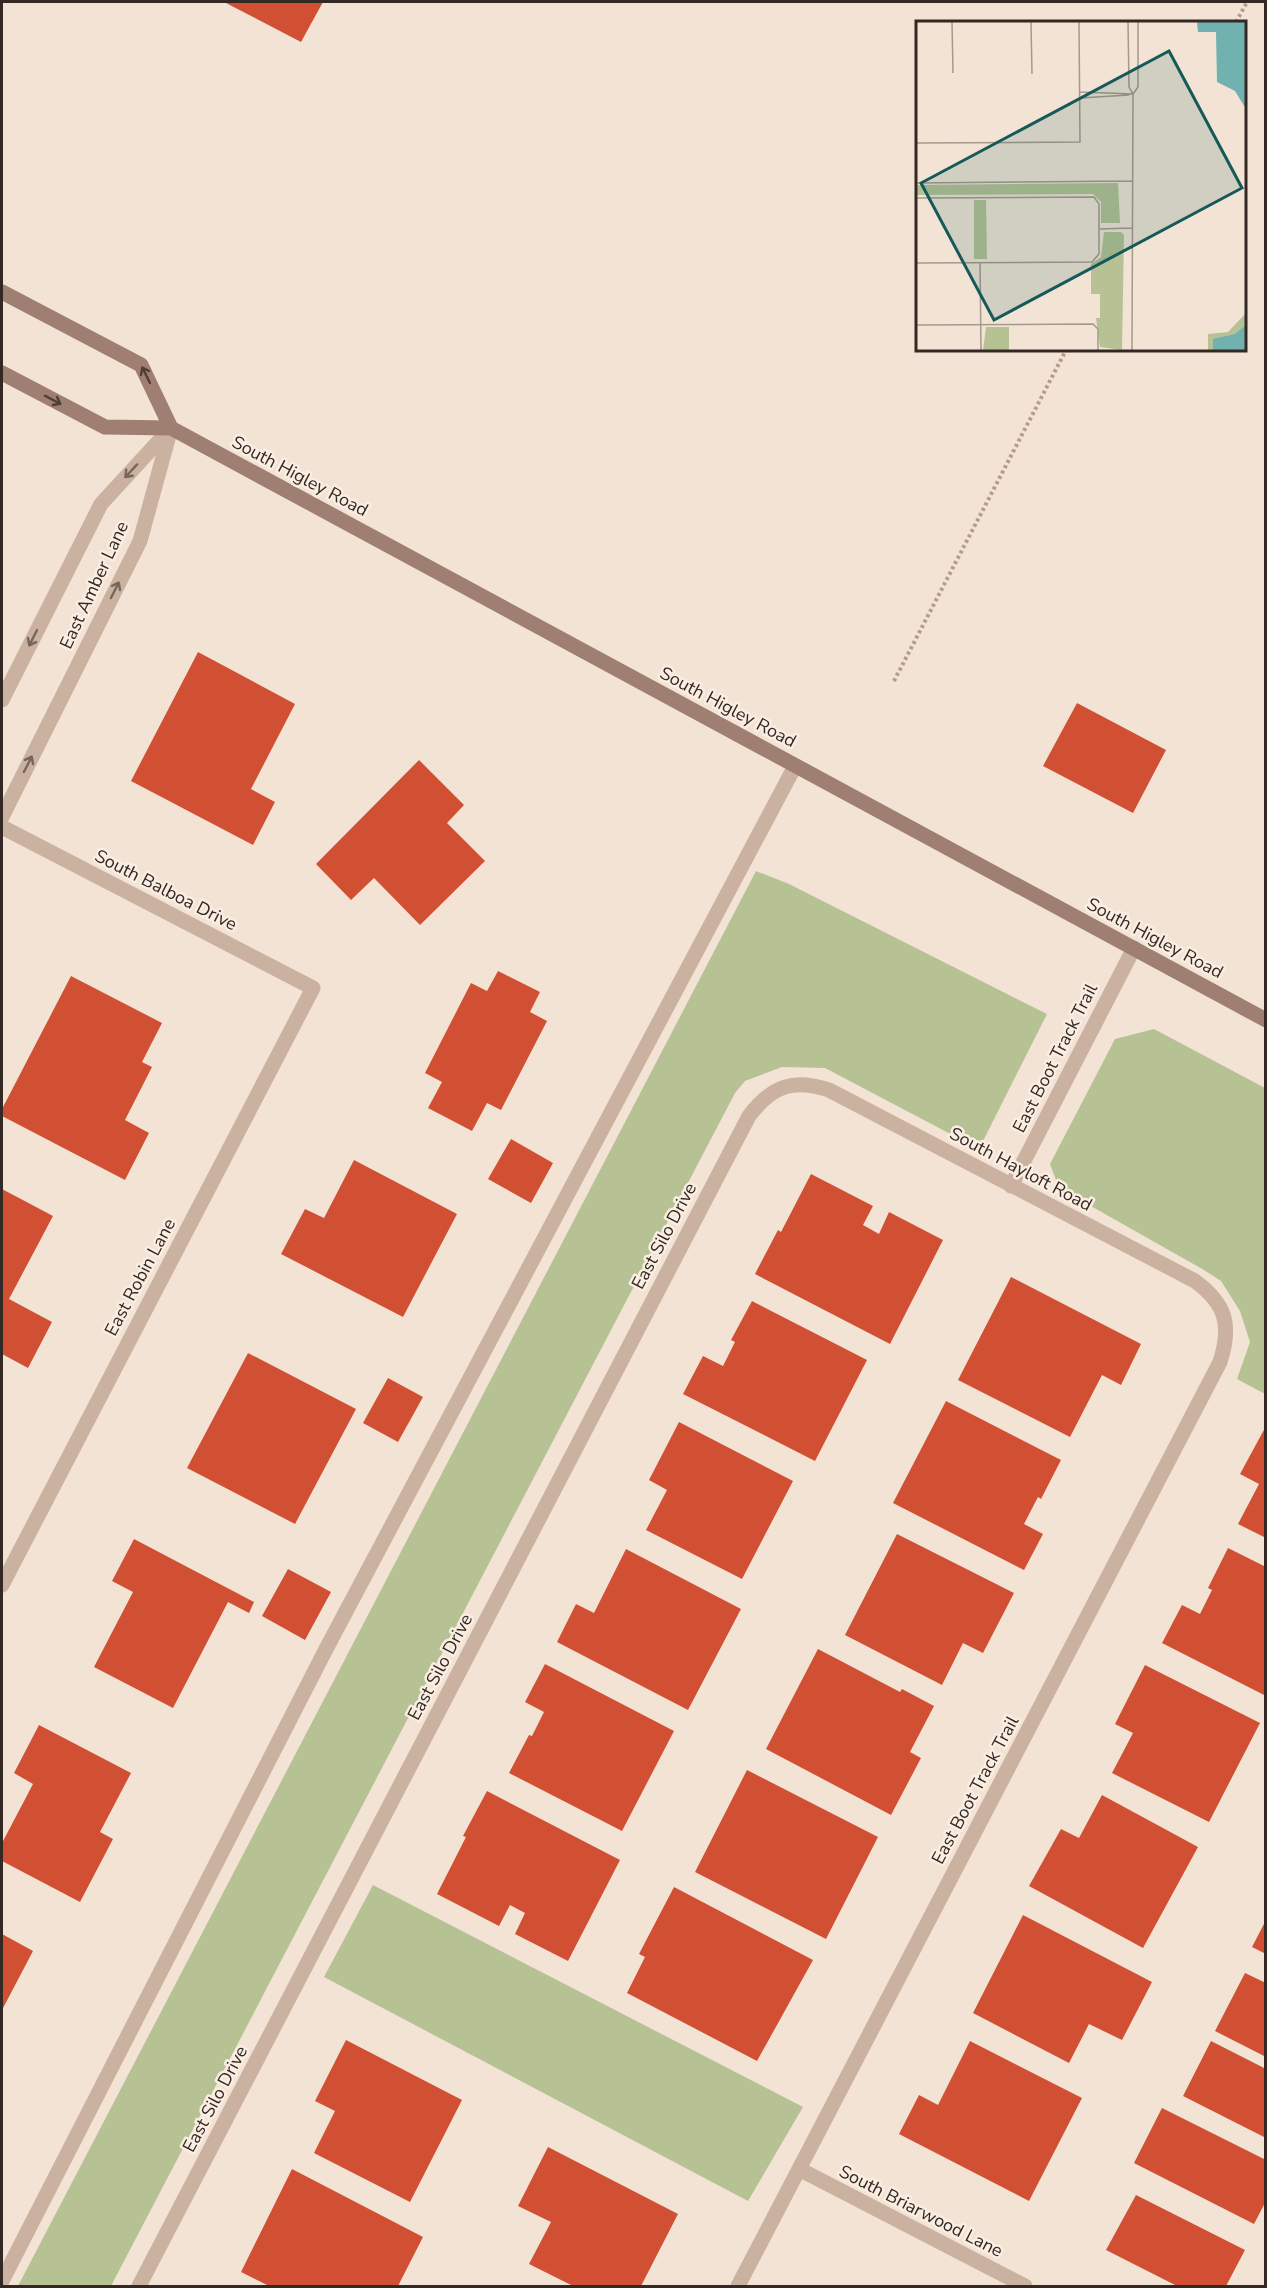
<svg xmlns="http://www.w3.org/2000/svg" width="1267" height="2288" font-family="'Nunito Sans',sans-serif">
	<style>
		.green { fill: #b6c294 }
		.building { fill: #d15034 }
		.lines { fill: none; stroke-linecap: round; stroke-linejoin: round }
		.path { stroke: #b79b8a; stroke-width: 4; stroke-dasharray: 3 3; stroke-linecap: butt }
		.lane { stroke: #cbb1a0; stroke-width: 15 }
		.street { stroke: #cbb1a0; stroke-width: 15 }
		.secondary { stroke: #9f7f72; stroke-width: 15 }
		.oneway { stroke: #4f3e38 }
		.oneway2 { stroke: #78665c }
		.labels { text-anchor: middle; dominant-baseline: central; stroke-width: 5; stroke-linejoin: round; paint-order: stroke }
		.street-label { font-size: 18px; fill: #342824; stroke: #faede1 }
		.inset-road { fill: none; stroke: #a7988e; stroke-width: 1.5 }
		.view { fill: #165959; fill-opacity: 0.15; stroke: #165959; stroke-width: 3 }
		.inset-edge { fill: none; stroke: #342824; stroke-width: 3 }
	</style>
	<rect width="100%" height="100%" fill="#f3e3d5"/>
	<path class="green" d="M756 871 789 884 1047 1014 979 1149 825 1068 782 1067 745 1081 735 1093 111 2286H18Z
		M1154 1029 1265 1088V1394L1237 1379 1250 1342 1240 1311 1221 1281 1204 1270 1059 1188 1050 1164 1115 1039Z
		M373 1885 803 2107 748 2201 324 1977Z"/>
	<path class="building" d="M224 2H323L301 42Z
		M198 652 295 704 251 789 275 802 253 845 131 781Z
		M1077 703 1166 750 1133 813 1043 766Z
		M419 760 464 805 447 823 485 861 420 925 374 878 351 900 316 864Z
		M498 971 540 992 530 1012 547 1021 501 1110 487 1103 472 1131 428 1108 442 1082 425 1073 471 983 487 991Z
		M71 976 162 1023 142 1062 152 1067 125 1120 149 1133 125 1180 2 1116V1109Z
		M511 1139 553 1163 531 1203 488 1179Z
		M354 1160 457 1214 403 1317 281 1254 305 1209 324 1218Z
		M811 1174 873 1206 863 1225 879 1234 889 1212 943 1240 890 1344 755 1274 778 1230 781 1232Z
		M2 1189 53 1216 9 1299 52 1322 28 1368 2 1354Z
		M1011 1277 1141 1344 1121 1385 1102 1375 1070 1437 958 1380Z
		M752 1301 867 1360 815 1461 683 1394 703 1356 723 1366 735 1342 731 1340Z
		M248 1353 356 1409 295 1524 187 1468Z
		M388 1378 423 1397 398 1442 363 1423Z
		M946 1401 1061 1460 1041 1499 1038 1497 1024 1524 1043 1534 1024 1570 893 1503Z
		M679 1422 793 1481 742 1579 646 1530 667 1490 649 1480Z
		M1266 1426V1538L1238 1524 1259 1484 1240 1474Z
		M897 1534 1014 1593 983 1653 963 1643 942 1685 845 1635Z
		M134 1539 254 1602 249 1613 228 1602 173 1708 94 1667 133 1592 112 1581Z
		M1228 1548 1266 1567V1696L1162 1643 1182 1605 1200 1614 1212 1590 1208 1588Z
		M626 1549 741 1609 688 1710 557 1642 576 1604 594 1613Z
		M288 1569 331 1592 305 1640 262 1616Z
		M818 1649 900 1692 902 1689 934 1706 910 1752 921 1758 891 1815 766 1749Z
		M545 1664 674 1731 622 1831 509 1773 529 1735 532 1736 544 1712 525 1702Z
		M1145 1665 1260 1723 1209 1822 1112 1773 1133 1733 1115 1724Z
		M39 1725 131 1773 100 1832 113 1839 80 1902 2 1861V1843L33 1784 14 1773Z
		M747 1770 878 1837 826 1939 695 1872Z
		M487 1791 620 1860 568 1961 515 1934 525 1913 510 1905 499 1926 437 1894 466 1837 463 1836Z
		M1102 1795 1198 1847 1143 1948 1029 1886 1061 1829 1079 1838Z
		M674 1887 813 1960 757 2061 627 1993 645 1957 639 1954Z
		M1023 1915 1152 1982 1122 2040 1089 2024 1069 2063 973 2013Z
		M1266 1920V1954L1252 1947Z
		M2 1934 33 1951 2 2010Z
		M1245 1973 1266 1983V2057L1215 2031Z
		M346 2040 462 2100 410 2202 314 2153 335 2111 315 2101Z
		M970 2041 1082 2098 1029 2201 899 2134 919 2095 938 2105Z
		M1211 2041 1266 2069V2138L1183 2096Z
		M1162 2108 1266 2160V2201L1254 2224 1134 2163Z
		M548 2147 678 2214 641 2286H573L529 2264 551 2222 518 2206Z
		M292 2169 423 2237 398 2286H269L241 2272Z
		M1136 2195 1245 2250 1226 2286H1177L1106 2250Z"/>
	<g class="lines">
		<path class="path" d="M1236 22 1247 2
			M894 681 1066 350"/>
		<path class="lane" d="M2 2281 325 1651 795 766"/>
		<path class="street" d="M2 700 101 504 169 430
			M2 817 140 541 171 428
			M2 827 313 988 2 1585
			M1011 1186 1134 948
			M799 2169 1025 2286
			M139 2286 749 1116C772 1086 793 1078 829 1090L1195 1281C1226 1304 1232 1325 1220 1362L738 2286"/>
		<path class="secondary" d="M2 292 141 365 171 428
			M2 373 105 427 171 428 1266 1020"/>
	</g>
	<defs><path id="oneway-shaft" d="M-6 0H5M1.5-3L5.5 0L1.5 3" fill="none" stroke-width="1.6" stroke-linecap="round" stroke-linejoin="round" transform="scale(1.5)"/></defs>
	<g class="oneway">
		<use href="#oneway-shaft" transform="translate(146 375) rotate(-116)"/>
		<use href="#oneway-shaft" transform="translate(53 400) rotate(28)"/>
	</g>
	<g class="oneway2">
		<use href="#oneway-shaft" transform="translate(131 471) rotate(133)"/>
		<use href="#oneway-shaft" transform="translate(115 590) rotate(-63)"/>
		<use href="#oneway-shaft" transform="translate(33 638) rotate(117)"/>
		<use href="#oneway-shaft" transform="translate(28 764) rotate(-63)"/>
	</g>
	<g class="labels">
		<g class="street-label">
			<text transform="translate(300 476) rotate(28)">South Higley Road</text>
			<text transform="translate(94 585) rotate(-65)">East Amber Lane</text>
			<text transform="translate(728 707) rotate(28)">South Higley Road</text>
			<text transform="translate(166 890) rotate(27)">South Balboa Drive</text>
			<text transform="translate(1155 938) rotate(28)">South Higley Road</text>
			<text transform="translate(1055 1058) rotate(-63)">East Boot Track Trail</text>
			<text transform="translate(1021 1169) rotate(28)">South Hayloft Road</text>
			<text transform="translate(664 1236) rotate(-62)">East Silo Drive</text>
			<text transform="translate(140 1277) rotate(-62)">East Robin Lane</text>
			<text transform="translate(440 1667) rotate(-62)">East Silo Drive</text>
			<text transform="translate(975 1790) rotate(-62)">East Boot Track Trail</text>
			<text transform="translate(215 2099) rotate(-62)">East Silo Drive</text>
			<text transform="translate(921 2211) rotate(27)">South Briarwood Lane</text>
		</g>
	</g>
	<g transform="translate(916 21)">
		<rect width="330" height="330" fill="#f3e3d5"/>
		<path d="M202 162 204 202H185V181L177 173 0 174V164ZM58 179H70L71 238H58ZM188 211H205L208 214 206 329 184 326 180 297H184V273H175V243L185 236ZM330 292V329H292V313L312 311ZM70 306H93V329H67Z" fill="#b6c294"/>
		<path d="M281 1H330V88L319 70 301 61 300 11H282ZM330 304V329H297V318L319 313Z" fill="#71b2b0"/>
		<path class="inset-road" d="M36 1 37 52M115 1 116 53M212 1 213 66 217 73 216 329M164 71 217 73M217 73 222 66V1M164 77 213 74M0 122 164 121 163 1M0 162 216 160M0 177 178 176 183 183V233L176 241 0 242M183 208 216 207M64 242 65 329M0 304 177 303 182 308V329"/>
		<path class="view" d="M253 30 326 167 78 299 5 162Z"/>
		<rect width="330" height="330" class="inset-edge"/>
	</g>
	<rect width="1267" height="2288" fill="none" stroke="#342824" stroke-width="6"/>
</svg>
